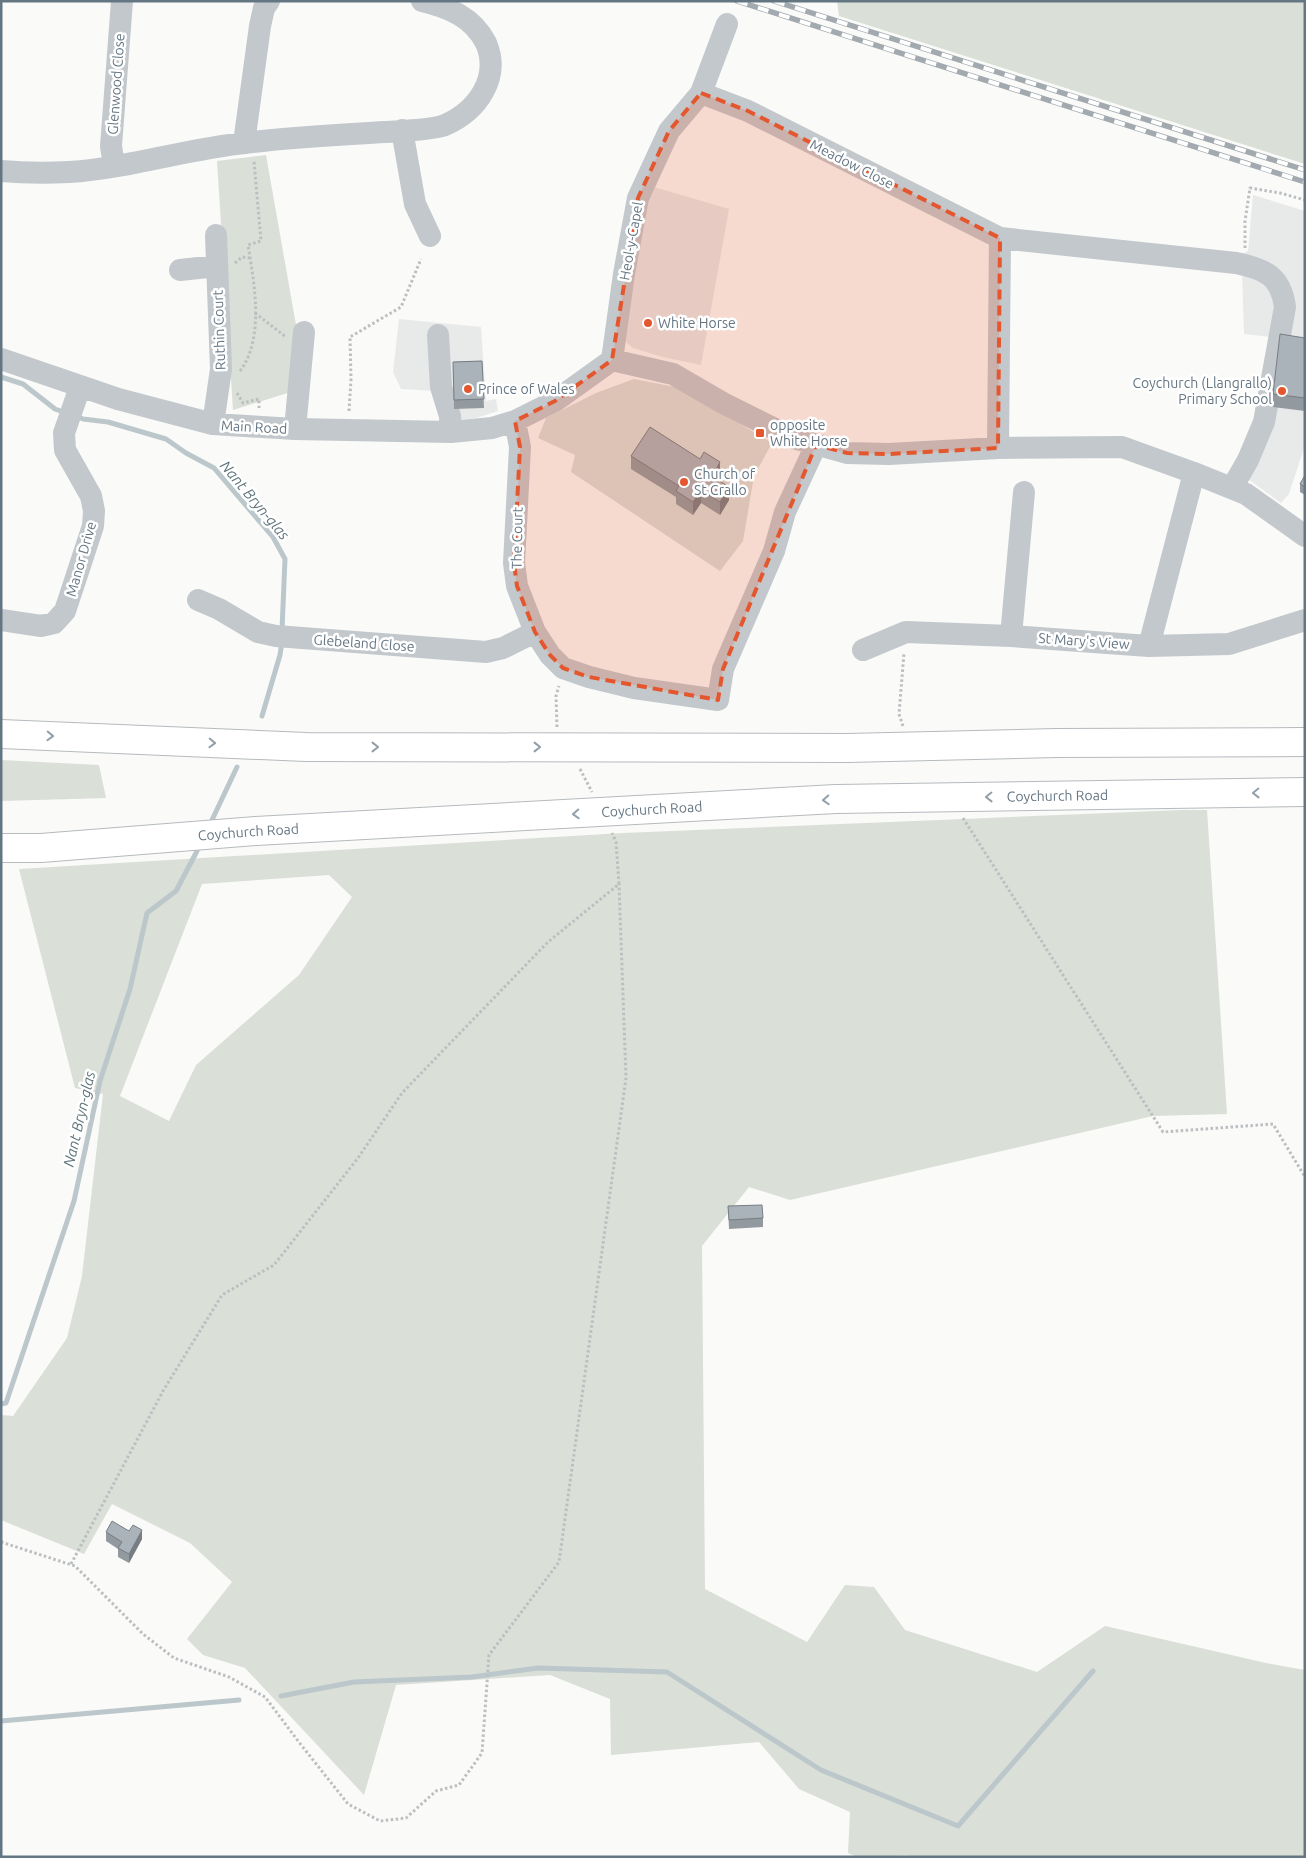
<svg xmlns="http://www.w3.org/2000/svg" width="1306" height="1858" font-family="Ubuntu,sans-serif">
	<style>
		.built { fill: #e8e9e9 }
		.green { fill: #dadfd7; fill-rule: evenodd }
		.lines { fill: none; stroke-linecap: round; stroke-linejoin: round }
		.stream { stroke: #bbc7cb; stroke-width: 5 }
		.major-casing { stroke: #b5babe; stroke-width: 30 }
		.path { stroke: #bbbfc2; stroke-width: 3; stroke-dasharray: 2.5 2.5; stroke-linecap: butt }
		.minor { stroke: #c3c8cc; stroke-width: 22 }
		.major { stroke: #fff; stroke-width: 28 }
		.rail-casing { stroke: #a2aab0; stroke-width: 5.5 }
		.rail { stroke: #fff; stroke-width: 4; stroke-dasharray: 11; stroke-linecap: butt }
		.wall { fill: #929a9f }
		.shaded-wall { fill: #777d82 }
		.building { fill: #aab3b9; stroke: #777d82 }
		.oneway { stroke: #939fa8 }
		.marked { fill: #e4572e; fill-opacity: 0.2; stroke: #e4572e; stroke-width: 4; stroke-dasharray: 10 6; stroke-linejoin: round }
		.poi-dot { fill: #e4572e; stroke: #fff; stroke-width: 2 }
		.labels { text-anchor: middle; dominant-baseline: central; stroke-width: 5; stroke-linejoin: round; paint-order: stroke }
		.street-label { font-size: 14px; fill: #657683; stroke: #fff }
		.poi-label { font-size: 14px; fill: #657683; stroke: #fff; text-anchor: start }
		.water-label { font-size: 15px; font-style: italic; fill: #60757c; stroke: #fff }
	</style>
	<rect width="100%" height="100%" fill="#fafaf8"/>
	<path class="built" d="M654 187 729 209 701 365 663 357 633 348 626 342 623 327 643 209Z
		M1253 195 1305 211V445L1289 494 1281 503 1248 479 1270 337 1244 334 1242 271 1239 256 1248 251Z
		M399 319 481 327 486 401 496 399 498 411 476 418 442 422 434 391 401 389 393 372Z"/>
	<path class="green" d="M837 1H1305V164L839 16Z
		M266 155 299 342 294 391 233 410 217 161Z
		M634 379 680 388 772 443 754 476 743 541 720 571 571 472 575 455 538 438 546 418 596 393ZM720 476 701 503 679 499Z
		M1 760 99 765 106 798 1 801Z
		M1181 810H1207L1227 1114 1153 1116 790 1200 749 1187 702 1246 705 1589 807 1642 845 1585 874 1587 905 1630 1037 1672 1105 1626 1266 1663 1305 1670V1857H908L904 1855 901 1857H857L848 1853 850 1812 799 1789 759 1742 611 1755 610 1699 550 1675 396 1685 364 1795 245 1668 203 1655 187 1639 232 1582 190 1543 112 1504 84 1554 1 1520V1415L13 1416 67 1338 82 1276 103 1094 75 1088 19 869 623 833ZM329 875 352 897 299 975 196 1065 169 1121 120 1096 202 884Z"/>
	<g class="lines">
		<path class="stream" d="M1 377 23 384 55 409 66 413
			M76 416 83 419 108 422 166 439 186 453 214 468 273 537 285 559 282 630
			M262 716 280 655 282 641
			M212 820 237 767
			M1 1404 6 1403 74 1201 100 1081 130 989 147 913 176 891 197 851
			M281 1696 354 1682 472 1677 538 1668 667 1672 821 1770 958 1826 1093 1671
			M1 1721 239 1700"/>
		<g class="major-casing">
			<g id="major">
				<path d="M1 734 306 747 847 748 1056 743 1305 742"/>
				<path id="s1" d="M1 848H41L256 831 836 799 1305 792"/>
			</g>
		</g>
		<path class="path" d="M1245 248V221L1250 188 1280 193 1305 200
			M235 263 242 257 250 258
			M255 313 286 337
			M240 371C265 338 254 282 248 245L261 241 254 161
			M237 393 243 403 259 399V408
			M349 411 351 379 350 337 401 307 421 259
			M903 726 899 714 904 653
			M557 727 556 696 559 686
			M580 769 592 792
			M963 818 1163 1132 1273 1124 1305 1177
			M1 1542 75 1566 143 1634 174 1658 229 1677 265 1697 298 1741 348 1804 380 1821 406 1818 436 1791 459 1785 482 1753 489 1655 559 1562 626 1078 619 884
			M71 1564 163 1391 222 1295 274 1265 358 1158 402 1093 548 942 619 884 616 842 612 833"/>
		<path class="minor" d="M701 93 748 111 1000 238
			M402 130 415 204 430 236
			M244 143 260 26 264 8 269 1
			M114 166 111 146 122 1
			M1 171C24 173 47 173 69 172 129 168 186 149 245 143 292 137 339 135 385 132 399 131 434 130 445 125 477 111 501 78 486 43 473 17 448 7 422 1
			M180 270 217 266
			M438 335 441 387 450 416 451 432
			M1 359 118 399 213 424 295 429 451 432 492 428 515 421 555 401 612 360 673 374 723 403 793 438 847 453 889 454 998 448 1122 447 1194 473 1246 494 1305 536
			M612 360 624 274 638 198 669 131 701 93 727 24
			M515 421 520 447 514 563 517 586 535 632 550 655 563 668 589 677 634 688 718 700 723 669 774 551 785 512 816 445
			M213 424 221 369 216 235
			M295 429 304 332
			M998 448 1000 238 1236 263C1265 269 1281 276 1285 307L1264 422 1248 460 1232 488
			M198 600 219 609 258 632 276 636 486 652 503 648 535 632
			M1 620 41 626 54 623 65 611 93 526 94 511 91 496 65 450 64 433 80 387
			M1011 636 1024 492
			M1149 646 1194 473
			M863 650 906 632 1011 636 1149 646 1229 644 1305 620"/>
		<use href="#major" class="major"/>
		<g class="rail-casing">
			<path id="rail" d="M737 1 1305 182
				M774 1 1305 170"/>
		</g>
		<use href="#rail" class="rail"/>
	</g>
	<path class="wall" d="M1305 338V411L1273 407V394Z
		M482 361 484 408 454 409 453 362Z
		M631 456 700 459 720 476 717 480 729 500 720 515 701 503 693 515 676 504V497L631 469Z
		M1305 475V495L1300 492V484Z
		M728 1206 763 1218V1227L729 1229Z
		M106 1532 142 1539 129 1563 118 1557V1549L106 1541Z"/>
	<path class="shaded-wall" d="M720 462V476L712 489V476Z
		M729 487V500L720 515V502Z
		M701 490V503L693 515V502Z
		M142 1530V1539L129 1563V1554Z"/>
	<path class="building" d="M1280 334 1305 338V398L1273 394Z
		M482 361 484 399 454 400 453 362Z
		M650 427 700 459 704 452 720 462 712 476 729 487 720 502 701 490 693 502 676 491 679 486 631 456Z
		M1305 475V487L1300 484Z
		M762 1205 763 1218 729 1220 728 1206Z
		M112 1521 129 1531 133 1525 142 1530 129 1554 118 1548 122 1542 106 1532Z"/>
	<defs><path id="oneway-chevron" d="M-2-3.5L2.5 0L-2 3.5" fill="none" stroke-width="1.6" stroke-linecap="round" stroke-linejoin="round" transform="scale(1.25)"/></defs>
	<g class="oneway">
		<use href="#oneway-chevron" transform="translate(50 736) rotate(2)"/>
		<use href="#oneway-chevron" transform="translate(212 743) rotate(2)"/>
		<use href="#oneway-chevron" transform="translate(375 747)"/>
		<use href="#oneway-chevron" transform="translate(537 747)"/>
		<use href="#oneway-chevron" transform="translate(1256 793) rotate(179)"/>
		<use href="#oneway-chevron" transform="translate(989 797) rotate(179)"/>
		<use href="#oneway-chevron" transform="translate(826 800) rotate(177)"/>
		<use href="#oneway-chevron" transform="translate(576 814) rotate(177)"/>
	</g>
	<path class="marked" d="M701 93 748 111 1000 238 998 448 889 454 847 453 816 445 723 669 718 700 589 677 563 668 550 655 535 632 517 586 514 563 520 447 515 421 555 401 612 360 638 198 669 131Z"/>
	<g class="poi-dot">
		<circle cx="648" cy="323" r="5"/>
		<circle cx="468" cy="389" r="5"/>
		<circle cx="1282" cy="391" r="5"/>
		<rect x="755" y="428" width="10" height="10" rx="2.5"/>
		<circle cx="684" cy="482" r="5"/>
	</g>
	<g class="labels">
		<g class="street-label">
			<text transform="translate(116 84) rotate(-86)">Glenwood Close</text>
			<text transform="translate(852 164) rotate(27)">Meadow Close</text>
			<text transform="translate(631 241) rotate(-80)">Heol-y-Capel</text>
			<text transform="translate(219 330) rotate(-92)">Ruthin Court</text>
			<text transform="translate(254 427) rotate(3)">Main Road</text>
			<text transform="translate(517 538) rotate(-89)">The Court</text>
			<text transform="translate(81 559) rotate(-74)">Manor Drive</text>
			<text transform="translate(1084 641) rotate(4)">St Mary's View</text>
			<text transform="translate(364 643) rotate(4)">Glebeland Close</text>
			<text stroke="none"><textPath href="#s1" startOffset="1058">Coychurch Road</textPath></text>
			<text stroke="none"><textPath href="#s1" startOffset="652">Coychurch Road</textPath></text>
			<text stroke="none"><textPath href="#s1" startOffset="248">Coychurch Road</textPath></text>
		</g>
		<g class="poi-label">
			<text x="658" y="323">White Horse</text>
			<text x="1272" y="383" text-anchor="end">Coychurch (Llangrallo)<tspan x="1272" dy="16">Primary School</tspan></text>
			<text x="478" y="389">Prince of Wales</text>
			<text x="770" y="425">opposite<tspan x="770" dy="16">White Horse</tspan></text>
			<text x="694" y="474">Church of<tspan x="694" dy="16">St Crallo</tspan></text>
		</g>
		<g class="water-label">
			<text transform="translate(255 500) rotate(50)">Nant Bryn-glas</text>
			<text transform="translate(79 1119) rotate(-77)">Nant Bryn-glas</text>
		</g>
	</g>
	<rect width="1306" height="1858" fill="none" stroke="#657683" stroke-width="5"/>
</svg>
